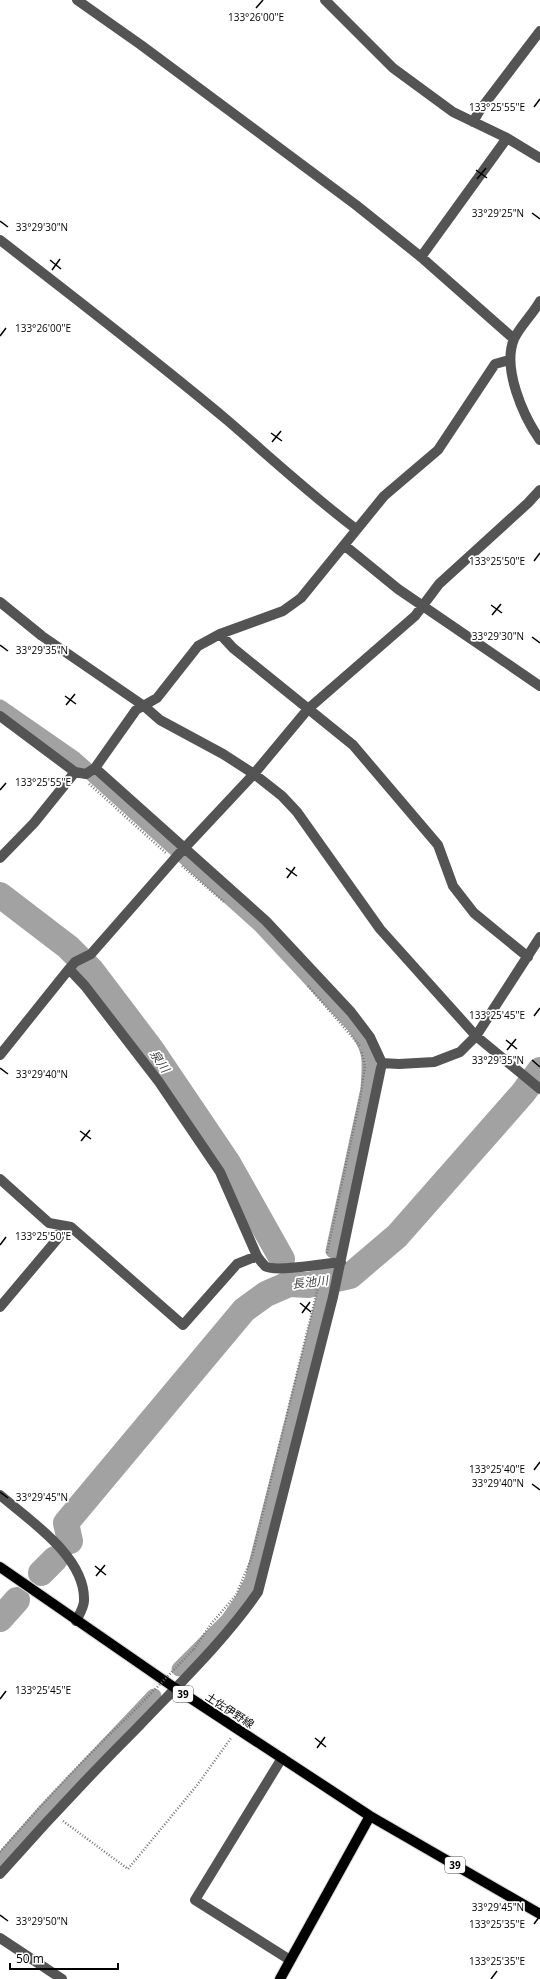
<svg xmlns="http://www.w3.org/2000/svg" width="540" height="1979" font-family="'Open Sans','Noto Sans JP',sans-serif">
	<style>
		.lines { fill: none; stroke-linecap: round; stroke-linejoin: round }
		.canal { stroke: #a2a2a2; stroke-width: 15 }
		.river { stroke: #a2a2a2; stroke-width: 26 }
		.major-casing { stroke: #dbdbdb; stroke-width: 12 }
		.path { stroke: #767676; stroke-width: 2.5; stroke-dasharray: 1 2; stroke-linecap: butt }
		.minor { stroke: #545454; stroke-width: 10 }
		.major { stroke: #000; stroke-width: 10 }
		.path-bridge { stroke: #767676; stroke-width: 2.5; stroke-dasharray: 1 2; stroke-linecap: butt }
		.ticks { fill: none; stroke: #000; stroke-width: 1.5 }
		.labels { text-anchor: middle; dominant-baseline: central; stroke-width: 3.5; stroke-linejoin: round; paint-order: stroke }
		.shield { fill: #fff; stroke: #4c4c4c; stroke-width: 1 }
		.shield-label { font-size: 10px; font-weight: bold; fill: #000 }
		.street-label { font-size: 11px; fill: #000; stroke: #fff }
		.water-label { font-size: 12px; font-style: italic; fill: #434343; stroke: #fff }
		.ticks-label { font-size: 10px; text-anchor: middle; fill: #000; stroke: #fff; stroke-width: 3.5; stroke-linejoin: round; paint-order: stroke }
	</style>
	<rect width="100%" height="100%" fill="#fff"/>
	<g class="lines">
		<path class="canal" d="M0 707 75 759 260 925 354 1026C372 1052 370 1058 368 1089L333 1251
			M179 1669 228 1620 242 1600 252 1580 329 1275
			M0 1862 45 1811 154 1696"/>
		<path class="river" d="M0 895 68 947 92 971 151 1049 228 1163 282 1259
			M70 1541 66 1523 244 1310 266 1294 289 1284 308 1285 350 1276 397 1236 523 1093 540 1070
			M41 1573 55 1559
			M0 1619 17 1600"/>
		<g class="major-casing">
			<path id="major" d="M0 1567 175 1688 370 1816 540 1914
				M280 1979 370 1816"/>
		</g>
		<path class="path" d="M89 784 166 853
			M182 866 224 902
			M308 986 360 1046
			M327 1253 360 1099 365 1066 361 1050
			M194 1649 211 1624 236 1595 252 1557 321 1275
			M63 1821 128 1869 198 1784 231 1738
			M0 1852C42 1804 85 1757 132 1713"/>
		<path class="minor" d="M77 0 141 45 356 205 421 257 514 339
			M325 0 393 68 453 112 507 138 540 158
			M473 122 480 110 540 31
			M0 240C76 299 153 358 227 420 270 457 311 495 356 529
			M421 257 507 138
			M540 301C533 314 520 326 514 339 502 368 523 416 540 440
			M344 545 398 589 540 686
			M0 602 42 636 144 706 160 720 223 754 254 774 282 796 297 812 380 929 476 1036 540 1089
			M220 634 283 611 301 598 384 496 438 450 495 364 509 360
			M0 716 75 772
			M0 858 34 823 75 772 86 774 95 768 136 710 157 698 198 646 220 634 233 648 353 745 438 845 453 886 474 913 528 957
			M69 969 85 986 159 1082 220 1172 257 1256C259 1259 262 1263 265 1266 274 1273 327 1263 341 1262
			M0 1055 69 969 75 962 91 954 177 856 253 775 308 709 415 616 439 584 528 503 540 490
			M382 1063 399 1064 434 1062 460 1052 476 1036 540 937
			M0 1179 49 1223 71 1227 183 1325 237 1264 257 1256
			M0 1307 59 1237 60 1225
			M0 1495C29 1520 86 1557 84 1601 84 1607 79 1615 76 1621
			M282 1758 195 1900 290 1960
			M0 1874C45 1823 91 1774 139 1726 180 1683 224 1641 258 1592L333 1297 382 1063 370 1037 351 1012 266 921 95 768
			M0 1938 62 1979"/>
		<use href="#major" class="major"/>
		<path class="path-bridge" d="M132 1713 194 1649"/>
	</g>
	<path class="ticks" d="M256 8 263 0M534 107 540 99M476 170 487 178M477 179 486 168M532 213 540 219M0 221 8 227M50 260 61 269M52 270 60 259M0 336 6 328M271 433 282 441M272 442 281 431M534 561 540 553M491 605 502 613M492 615 501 604M532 637 540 643M0 645 8 651M65 696 76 704M66 705 75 694M0 790 6 783M286 868 297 876M287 878 295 867M534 1016 540 1008M506 1040 517 1049M507 1050 516 1039M532 1060 540 1067M0 1068 8 1074M80 1131 91 1139M81 1141 90 1130M0 1245 6 1237M300 1303 311 1312M302 1313 310 1302M534 1470 540 1462M532 1484 540 1490M0 1492 8 1498M95 1566 106 1575M96 1576 105 1565M0 1699 6 1691M315 1738 326 1747M317 1748 325 1737M532 1908 540 1914M0 1915 8 1921M534 1924 540 1916M491 1979 497 1971"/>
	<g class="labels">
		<g class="shield">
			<rect x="173" y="1686" width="20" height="16" rx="3"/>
			<rect x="445" y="1857" width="20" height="16" rx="3"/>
		</g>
		<g class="shield-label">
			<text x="183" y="1694">39</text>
			<text x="455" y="1865">39</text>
		</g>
		<g class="street-label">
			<text transform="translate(230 1710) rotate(33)">土佐伊野線</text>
		</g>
		<g class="water-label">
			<text transform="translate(160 1061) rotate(56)">泉川</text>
			<text transform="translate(310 1282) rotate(-6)">長池川</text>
		</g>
	</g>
	<g class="ticks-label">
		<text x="256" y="21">133°26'00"E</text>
		<text x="497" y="111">133°25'55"E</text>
		<text x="498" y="217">33°29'25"N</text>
		<text x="42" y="231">33°29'30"N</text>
		<text x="43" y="332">133°26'00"E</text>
		<text x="497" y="565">133°25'50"E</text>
		<text x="498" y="640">33°29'30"N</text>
		<text x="42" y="654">33°29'35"N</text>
		<text x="43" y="786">133°25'55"E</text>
		<text x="497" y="1019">133°25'45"E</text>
		<text x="498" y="1064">33°29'35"N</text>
		<text x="42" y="1078">33°29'40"N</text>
		<text x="43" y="1240">133°25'50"E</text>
		<text x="497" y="1473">133°25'40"E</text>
		<text x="498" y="1487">33°29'40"N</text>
		<text x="42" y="1501">33°29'45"N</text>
		<text x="43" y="1694">133°25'45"E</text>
		<text x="498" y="1911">33°29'45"N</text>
		<text x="42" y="1925">33°29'50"N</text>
		<text x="497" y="1928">133°25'35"E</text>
		<text x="497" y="1965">133°25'35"E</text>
	</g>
	<path d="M10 1963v6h108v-6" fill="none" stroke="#000000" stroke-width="2"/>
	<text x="16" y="1963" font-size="12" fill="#000000" stroke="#ffffff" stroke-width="3" paint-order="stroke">50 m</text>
</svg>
